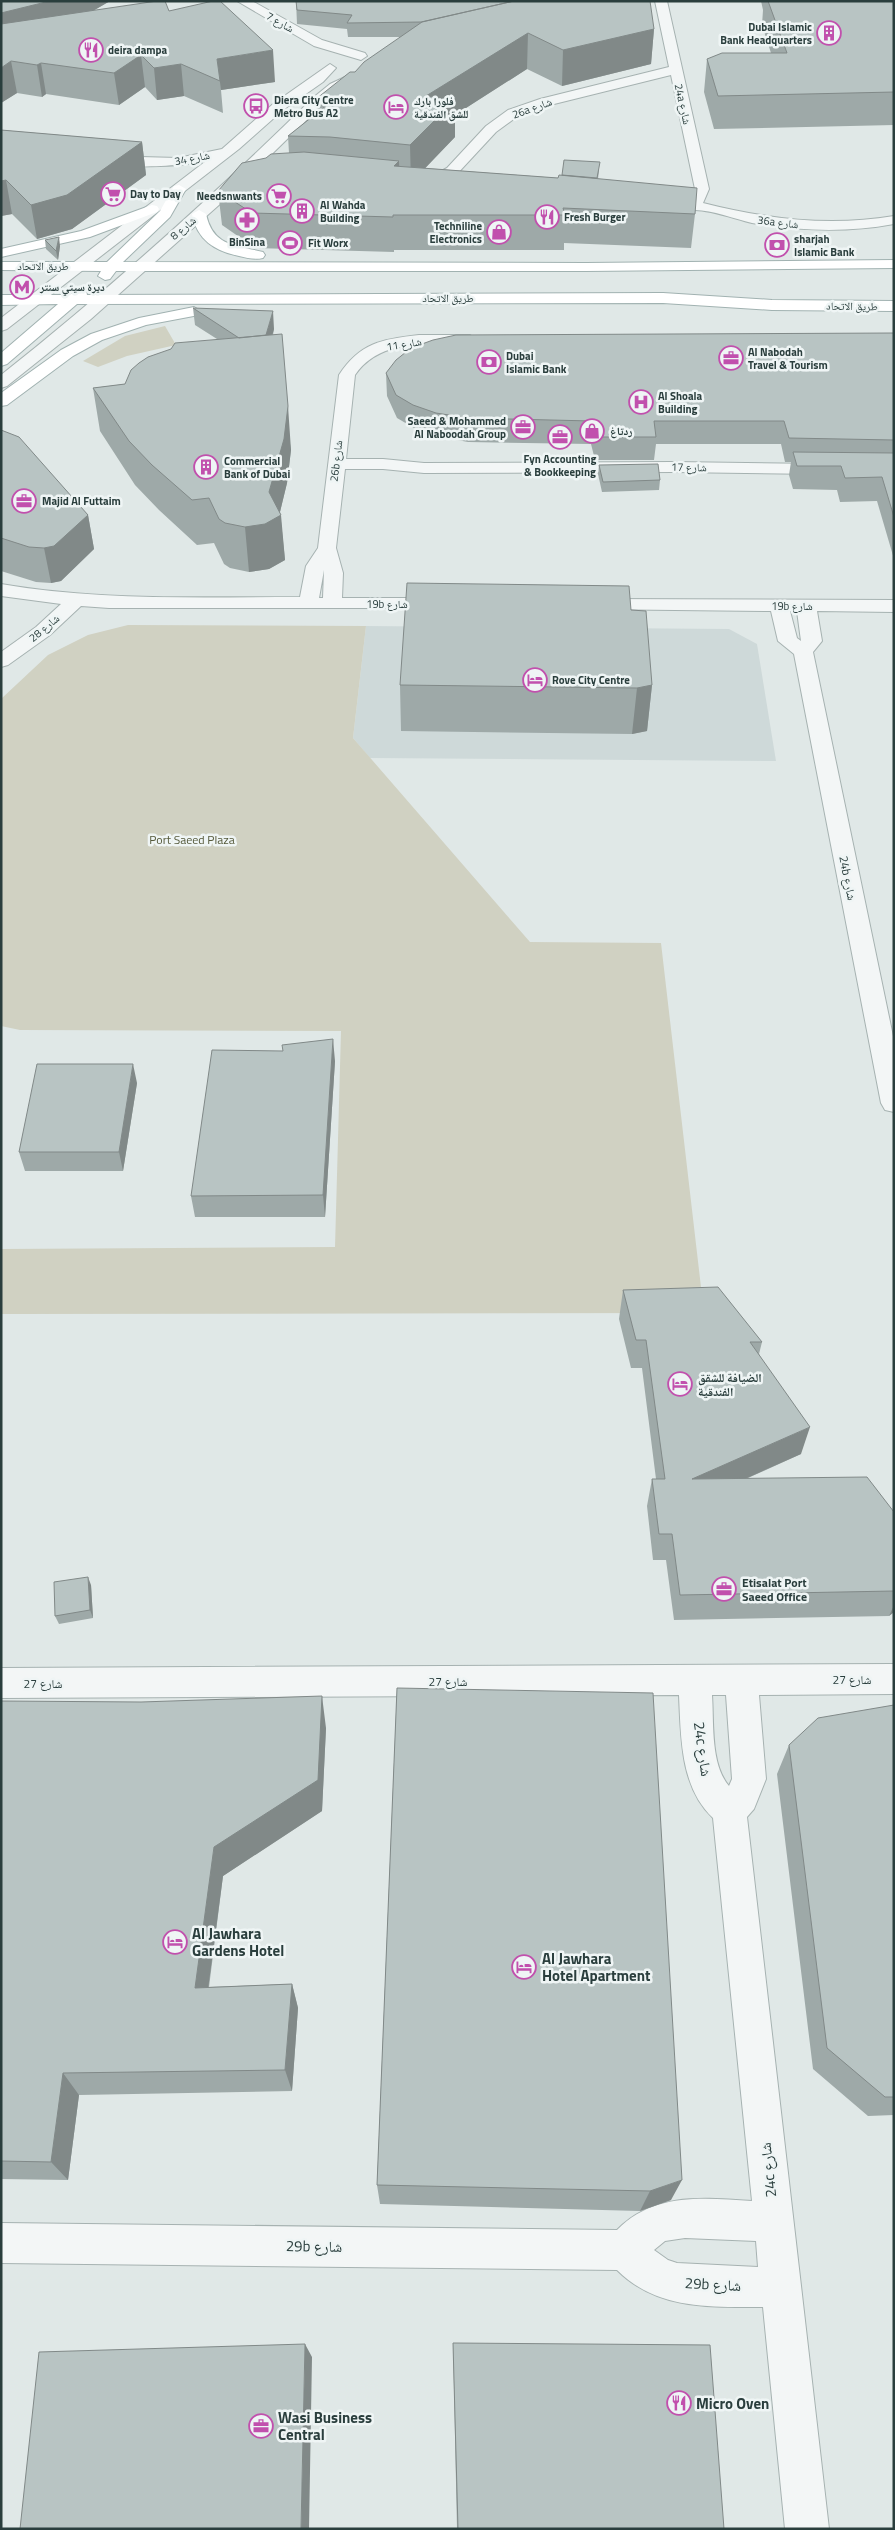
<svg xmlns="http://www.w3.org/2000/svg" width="895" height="2530" font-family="'Titillium Web','Noto Naskh Arabic',sans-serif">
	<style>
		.built { fill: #ced9d9 }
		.green { fill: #d0d1c2 }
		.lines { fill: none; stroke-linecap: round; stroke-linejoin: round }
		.minor-casing { stroke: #a6b2b1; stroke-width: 2 }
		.major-casing { stroke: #a1b2b1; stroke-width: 2 }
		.minor { fill: #f3f6f6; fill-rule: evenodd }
		.major { fill: #fff; fill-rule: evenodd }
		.wall { fill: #9ea9a8 }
		.shaded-wall { fill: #818988 }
		.building { fill: #b8c4c3; stroke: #818988 }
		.labels { text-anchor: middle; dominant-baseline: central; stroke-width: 5; stroke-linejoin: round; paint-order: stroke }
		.far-street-label { font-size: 11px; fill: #2a3e3d; stroke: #eff5f5 }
		.far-poi-label { font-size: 11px; font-weight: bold; fill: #2a3e3d; stroke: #eff5f5; text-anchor: start }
		.park-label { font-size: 12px; fill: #545839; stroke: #eff5f5 }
		.street-label { font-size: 12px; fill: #2a3e3d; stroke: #eff5f5 }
		.poi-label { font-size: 12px; font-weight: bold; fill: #2a3e3d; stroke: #eff5f5; text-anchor: start }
		.near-street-label { font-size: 15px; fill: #2a3e3d; stroke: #eff5f5 }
		.near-poi-label { font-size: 15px; font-weight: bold; fill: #2a3e3d; stroke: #eff5f5; text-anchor: start }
	</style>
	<rect width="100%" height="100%" fill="#e0e8e7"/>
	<path class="built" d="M366 626 729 629 757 644 776 761 370 758 353 738Z"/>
	<path class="green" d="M165 326 176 345 127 356 98 367 83 361 125 336Z
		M128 625 366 626 353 738 530 942 661 943 704 1313 1 1314V1249L335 1247 341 1031 20 1030 1 1026V699L48 655 88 635Z"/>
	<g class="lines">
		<g class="minor-casing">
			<path id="minor" d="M237 1H252L322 40 365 53 367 56 361 60 314 46Z
				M655 1H667L709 189 703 203C766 219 829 227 894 216V224C846 233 800 231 752 223 735 219 712 210 695 210 682 209 669 219 654 215L652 212 654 209C670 205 690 209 695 189L671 75 550 105 518 116 496 132 457 174 442 182 431 194H421L419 191 432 176 447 168 486 126 508 110 540 99 669 67Z
				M330 64 336 68 323 82 283 110 239 149 7 329 1 331V318L206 161C189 165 111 172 100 159L102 156 178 158 222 149 273 104Z
				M345 77 349 78 351 81 349 84 324 103 229 196 91 319 7 386 1 388V375C111 288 214 195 314 97L330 84Z
				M419 335H470L478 340 470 345C430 344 380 338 355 375L346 459H383L424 463 674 462 894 465V475L674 472 424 473 383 469H345L336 548 343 573 342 598H442L449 600 452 604 449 608H109L81 606 50 635 8 665 1 667V652L36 627 61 604 1 596V584C100 601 200 597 300 597L306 566 318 548 339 375C360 343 382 339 419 335ZM324 570 323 598H319Z
				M593 599 894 600V612L817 611 822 641 813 652 894 1041V1112L885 1110 881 1103 794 654 778 641 771 611 586 609 583 605 586 601ZM790 611H797L801 641 797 638Z
				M894 1664V1694L759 1695 766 1779 754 1809 747 1817 829 2529H785L763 2307C710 2307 657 2310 617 2270L1 2263V2223L617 2230C654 2192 704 2198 752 2201L713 1818C680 1787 681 1737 679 1695L1 1698V1668ZM712 1695H726L732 1779 729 1786C710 1764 714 1722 712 1695ZM685 2238 756 2241 758 2267 677 2263 668 2260 654 2250 665 2241Z"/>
		</g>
		<g class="major-casing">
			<path id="major" d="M179 185 186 189 170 217 123 262 586 263 894 260V268L586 271H116L110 279 105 280 98 276 101 271 1 270V262H107L160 211 174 186Z
				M152 205 157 206 159 209 157 212 90 237 1 257V249L81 231Z
				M199 210 206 214C213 247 236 245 263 252L265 255 263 258C255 260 247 258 239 256 215 251 197 240 192 214Z
				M81 288 86 290 87 295 663 293 772 300 894 301V311L772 310 663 303 77 304 7 364 1 366V353L58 304 1 305V295H69Z
				M194 307 202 312 199 315 146 325 102 340 73 356 7 405 1 406V393L61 350 91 334 139 318Z"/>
		</g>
		<use href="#minor" class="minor"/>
		<use href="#major" class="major"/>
	</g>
	<path class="wall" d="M1 1H110L93 11H169L275 82 221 90 223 113 184 96 157 100 145 87 119 105 46 94 42 97 17 93 1 103Z
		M296 1 654 29 651 64 562 86 527 69 455 115V137L425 168 558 178 562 175 599 170 598 179 695 214 691 248 564 243V250H394V252L255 248 222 225 218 191 289 153 288 136 317 113 316 99 355 72 401 37H348L347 29 297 24Z
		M761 1H894V125L714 129 704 92 707 59 771 53 762 25 763 10Z
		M1 130 142 142 146 175 72 229 37 239 12 214 1 216Z
		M45 240 60 246 58 260 46 249Z
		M193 308 274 329 273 335 291 450 287 483 280 512 285 560 269 569 249 572 230 568 224 564 214 543 197 545 159 510 135 485 100 431 93 388 125 384 217 339 195 325Z
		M894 333V559L877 501 840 502 837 490 793 489 789 475 791 462H785L781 444H656L654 460H595L591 444 468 442 436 436 414 428 397 418 387 396 386 373Z
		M1 430 88 515 94 549 61 581 51 583 36 582 1 571Z
		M599 465 660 480 659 490 602 492 598 474Z
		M631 610 652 685 647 731 632 734 401 731 400 685Z
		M283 1051 335 1061 325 1217H195L191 1196Z
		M137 1083 123 1171H25L19 1152Z
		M623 1290 762 1342 759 1354 801 1454 748 1478 894 1512V1612L889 1616 674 1620 666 1560H653L647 1506 652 1479H656L642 1368H631L619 1319Z
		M91 1585 93 1618 59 1624 55 1616Z
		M397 1688 671 2200 640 2211 380 2204 377 2185Z
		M1 1701 326 1728 322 1811 223 1876 209 1987 292 1984 298 2008 292 2091 79 2095 68 2180 1 2179Z
		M894 1705V2115L868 2116 813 2069 777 1774 789 1745Z
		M453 2343 724 2529H457Z"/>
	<path class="shaded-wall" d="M50 1H110L58 31 1 45V13Z
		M654 29 651 64 562 86 563 50Z
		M528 33 527 69 455 115V137L411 183 410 145 426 96Z
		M273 50 275 82 221 90 217 59Z
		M141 55 145 87 119 105 114 73Z
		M11 61 17 93 1 103V68Z
		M41 63 46 94 42 97 37 65Z
		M181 64 184 96 157 100 154 68Z
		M142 142 146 175 72 229 37 239 31 205Z
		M399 161 400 194 394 166Z
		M6 180 12 214 1 216V181Z
		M59 237 60 246 58 260 56 251Z
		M273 311 274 329 262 370 261 352Z
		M288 406 291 450 287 483 279 516 281 515 285 560 269 569 249 572 245 527 269 492Z
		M88 515 94 549 61 581 51 583 44 548Z
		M652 685 647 731 632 734 637 688Z
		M333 1039 335 1061 325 1217 323 1195Z
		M133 1064 137 1083 123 1171 119 1152Z
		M810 1427 801 1454 686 1505 692 1479Z
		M88 1577 91 1585 93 1618 90 1610Z
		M894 1605V1612L889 1616Z
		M322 1696 326 1728 322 1811 223 1876 205 2012 195 1988 214 1847Z
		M292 1984 298 2008 292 2091 285 2070Z
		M63 2073 79 2095 68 2180 51 2162Z
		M682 2180 671 2200 640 2211 650 2191Z
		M305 2344 312 2357 309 2529H301Z"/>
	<path class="building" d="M1 1H50L1 13Z
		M157 1H165L169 11 213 1H220L273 50 217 59 220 81 181 64 154 68 141 55 114 73 41 63 37 65 11 61 1 68V24Z
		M296 1H514L421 22 347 23 352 15 297 10Z
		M514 1H650L654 29 563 50 528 33 426 96 455 100 410 145 330 137 288 136 332 101 316 99 350 72H355L364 62 422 22Z
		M768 1H894V92L718 96 707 59 722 53H787Z
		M1 130 142 142 67 195 31 205 6 180 1 181Z
		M304 152 399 161 394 166 558 178 559 175 697 188 695 214 563 208 565 215H393V217L252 213 218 191 242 163 266 158 271 154Z
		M564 160 600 162 597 178 562 175Z
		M59 237 56 251 45 240Z
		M193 308 273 311 266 335 239 338Z
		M894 333V440L789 438 784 421H654L656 437H596L592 421 468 418 436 413 413 405 396 395 386 373 396 360 411 348 433 340 456 335Z
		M282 334 288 406 284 439 269 492 281 515 265 524 245 527 225 523 219 519 209 498 192 500 152 465 129 441 93 388 125 384 131 370 139 363 148 357 171 349 175 343Z
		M1 430 19 437 88 515 54 546 44 548 29 547 1 538Z
		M793 452 894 453V517L882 477 845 478 841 466H797Z
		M658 464 660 480 603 482 599 465Z
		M407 583 629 586 631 610 646 611 652 685 637 688 400 685Z
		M333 1039 323 1195 191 1196 212 1050 283 1051 282 1045Z
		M37 1064H133L119 1152H19Z
		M718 1287 762 1342H750L810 1427 692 1479 867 1477 894 1512V1591L680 1595 672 1534H659L652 1479H665L646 1340H636L623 1290Z
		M88 1577 90 1610 55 1616 54 1582Z
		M397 1688 653 1693 682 2180 650 2191 377 2185Z
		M322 1696 318 1780 214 1847 195 1988 292 1984 285 2070 63 2073 51 2162 1 2161V1701L141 1702Z
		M894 1705V2097H885L827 2048 789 1745 818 1718Z
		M453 2343 710 2345 724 2529H458Z
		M305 2344 301 2529H20L39 2352Z"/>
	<defs>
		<g id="building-ring" transform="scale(1.25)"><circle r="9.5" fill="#eff5f5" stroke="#c150ad" stroke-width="1.5"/><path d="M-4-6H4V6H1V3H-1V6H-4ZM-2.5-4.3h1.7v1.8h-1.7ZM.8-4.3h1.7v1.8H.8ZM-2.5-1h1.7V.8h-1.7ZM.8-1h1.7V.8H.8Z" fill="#c150ad"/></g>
		<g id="restaurant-ring" transform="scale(1.25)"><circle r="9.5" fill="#eff5f5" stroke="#c150ad" stroke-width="1.5"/><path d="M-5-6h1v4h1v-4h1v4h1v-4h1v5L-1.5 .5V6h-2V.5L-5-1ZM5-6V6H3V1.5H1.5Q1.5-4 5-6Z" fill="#c150ad"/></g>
		<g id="bus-ring" transform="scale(1.25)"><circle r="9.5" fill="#eff5f5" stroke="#c150ad" stroke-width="1.5"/><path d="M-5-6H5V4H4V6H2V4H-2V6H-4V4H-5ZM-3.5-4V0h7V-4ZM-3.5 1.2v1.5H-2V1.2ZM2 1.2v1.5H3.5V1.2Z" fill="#c150ad"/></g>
		<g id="hotel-ring" transform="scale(1.25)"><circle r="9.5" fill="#eff5f5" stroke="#c150ad" stroke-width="1.5"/><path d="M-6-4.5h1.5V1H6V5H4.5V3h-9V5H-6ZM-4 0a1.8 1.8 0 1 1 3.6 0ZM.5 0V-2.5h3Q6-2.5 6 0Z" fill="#c150ad"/></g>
		<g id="supermarket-ring" transform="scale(1.25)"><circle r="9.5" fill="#eff5f5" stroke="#c150ad" stroke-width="1.5"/><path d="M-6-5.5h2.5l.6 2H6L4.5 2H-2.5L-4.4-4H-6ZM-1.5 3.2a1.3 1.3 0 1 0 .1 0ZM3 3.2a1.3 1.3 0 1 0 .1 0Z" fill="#c150ad"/></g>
		<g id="pharmacy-ring" transform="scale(1.25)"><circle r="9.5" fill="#eff5f5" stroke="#c150ad" stroke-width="1.5"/><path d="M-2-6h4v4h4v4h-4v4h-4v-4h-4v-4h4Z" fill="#c150ad"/></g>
		<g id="shop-ring" transform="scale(1.25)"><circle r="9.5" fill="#eff5f5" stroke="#c150ad" stroke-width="1.5"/><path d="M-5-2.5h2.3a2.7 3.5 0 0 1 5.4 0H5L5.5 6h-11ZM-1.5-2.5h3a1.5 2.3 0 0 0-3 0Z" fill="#c150ad"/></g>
		<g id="stadium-ring" transform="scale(1.25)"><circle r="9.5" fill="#eff5f5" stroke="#c150ad" stroke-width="1.5"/><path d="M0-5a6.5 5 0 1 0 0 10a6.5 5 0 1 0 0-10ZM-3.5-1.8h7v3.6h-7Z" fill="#c150ad"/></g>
		<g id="bank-ring" transform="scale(1.25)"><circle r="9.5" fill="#eff5f5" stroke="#c150ad" stroke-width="1.5"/><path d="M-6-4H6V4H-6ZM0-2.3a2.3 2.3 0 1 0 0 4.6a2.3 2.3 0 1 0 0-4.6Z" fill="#c150ad"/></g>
		<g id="metro-ring" transform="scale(1.25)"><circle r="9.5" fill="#eff5f5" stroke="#c150ad" stroke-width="1.5"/><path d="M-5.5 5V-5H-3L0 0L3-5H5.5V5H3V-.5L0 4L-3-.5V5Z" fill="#c150ad"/></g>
		<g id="office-ring" transform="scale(1.25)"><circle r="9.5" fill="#eff5f5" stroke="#c150ad" stroke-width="1.5"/><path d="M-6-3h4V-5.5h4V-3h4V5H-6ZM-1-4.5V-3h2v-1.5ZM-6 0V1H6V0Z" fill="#c150ad"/></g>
		<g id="hospital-ring" transform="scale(1.25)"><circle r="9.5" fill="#eff5f5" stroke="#c150ad" stroke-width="1.5"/><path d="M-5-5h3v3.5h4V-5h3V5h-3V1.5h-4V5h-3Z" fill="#c150ad"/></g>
	</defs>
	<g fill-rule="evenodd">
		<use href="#building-ring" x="829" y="33"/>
		<use href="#restaurant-ring" x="91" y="50"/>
		<use href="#bus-ring" x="256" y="106"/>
		<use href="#hotel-ring" x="396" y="107"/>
		<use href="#supermarket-ring" x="113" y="194"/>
		<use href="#supermarket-ring" x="279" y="196"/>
		<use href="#building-ring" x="302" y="211"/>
		<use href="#restaurant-ring" x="547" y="217"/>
		<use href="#pharmacy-ring" x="247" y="220"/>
		<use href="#shop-ring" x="499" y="232"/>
		<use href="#stadium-ring" x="290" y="243"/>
		<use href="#bank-ring" x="777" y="245"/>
		<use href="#metro-ring" x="22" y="287"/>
		<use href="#office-ring" x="731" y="358"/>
		<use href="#bank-ring" x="489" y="362"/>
		<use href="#hospital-ring" x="641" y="402"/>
		<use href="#office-ring" x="523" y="427"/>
		<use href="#shop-ring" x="592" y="431"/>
		<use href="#office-ring" x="560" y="437"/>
		<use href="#building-ring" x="206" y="467"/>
		<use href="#office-ring" x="24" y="501"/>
		<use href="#hotel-ring" x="535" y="680"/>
		<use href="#hotel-ring" x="680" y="1384"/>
		<use href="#office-ring" x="724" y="1589"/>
		<use href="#hotel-ring" x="175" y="1942"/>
		<use href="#hotel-ring" x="524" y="1967"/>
		<use href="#restaurant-ring" x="679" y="2403"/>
		<use href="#office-ring" x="261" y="2426"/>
	</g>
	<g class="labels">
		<g class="far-street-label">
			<text transform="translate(280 22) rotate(29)">شارع 7</text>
			<text transform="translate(683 104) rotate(77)">24a شارع</text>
			<text transform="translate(532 108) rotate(-20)">26a شارع</text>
			<text transform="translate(192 158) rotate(-11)">شارع 34</text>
			<text transform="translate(778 222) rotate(7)">36a شارع</text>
			<text transform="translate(183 228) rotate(-40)">شارع 8</text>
			<text x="43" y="266">طريق الاتحاد</text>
			<text x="448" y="298">طريق الاتحاد</text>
			<text transform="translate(852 306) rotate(1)">طريق الاتحاد</text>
			<text transform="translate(404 344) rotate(-9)">شارع 11</text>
			<text transform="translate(336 461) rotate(-83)">26b شارع</text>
			<text transform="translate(689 467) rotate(1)">شارع 17</text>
			<text x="387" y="604">19b شارع</text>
			<text x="792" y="606">19b شارع</text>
			<text transform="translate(44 628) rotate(-40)">شارع 28</text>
		</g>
		<g class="far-poi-label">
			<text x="812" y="27" text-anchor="end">Dubai Islamic<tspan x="812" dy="13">Bank Headquarters</tspan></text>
			<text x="108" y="50">deira dampa</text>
			<text x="274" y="100">Diera City Centre<tspan x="274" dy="13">Metro Bus A2</tspan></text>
			<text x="414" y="101">فلورا بارك<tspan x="414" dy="13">للشق الفندقية</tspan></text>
			<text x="130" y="194">Day to Day</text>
			<text x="262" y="196" text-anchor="end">Needsnwants</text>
			<text x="320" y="205">Al Wahda<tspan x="320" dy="13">Building</tspan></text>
			<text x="564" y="217">Fresh Burger</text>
			<text x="482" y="226" text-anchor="end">Techniline<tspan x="482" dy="13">Electronics</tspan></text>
			<text x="794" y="239">sharjah<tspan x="794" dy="13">Islamic Bank</tspan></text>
			<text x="247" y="242" text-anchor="middle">BinSina</text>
			<text x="308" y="243">Fit Worx</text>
			<text x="40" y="287">ديرة سيتي سنتر</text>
			<text x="748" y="352">Al Nabodah<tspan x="748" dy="13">Travel &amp; Tourism</tspan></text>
			<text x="506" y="356">Dubai<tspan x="506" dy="13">Islamic Bank</tspan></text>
			<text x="658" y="396">Al Shoala<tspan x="658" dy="13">Building</tspan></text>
			<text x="506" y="421" text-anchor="end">Saeed &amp; Mohammed<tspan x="506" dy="13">Al Naboodah Group</tspan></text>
			<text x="610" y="431">ردتاغ</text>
			<text x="560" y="459" text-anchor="middle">Fyn Accounting<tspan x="560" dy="13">&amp; Bookkeeping</tspan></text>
			<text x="224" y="461">Commercial<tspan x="224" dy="13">Bank of Dubai</tspan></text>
			<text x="42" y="501">Majid Al Futtaim</text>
			<text x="552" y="680">Rove City Centre</text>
		</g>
		<g class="park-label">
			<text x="192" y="839">Port Saeed Plaza</text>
		</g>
		<g class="street-label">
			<text transform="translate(848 878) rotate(79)">24b شارع</text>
			<text x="852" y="1679">شارع 27</text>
			<text x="448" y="1681">شارع 27</text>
			<text x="43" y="1683">شارع 27</text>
		</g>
		<g class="poi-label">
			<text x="698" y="1377">الضيافة للشقق<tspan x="698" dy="14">الفندقية</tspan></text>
			<text x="742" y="1582">Etisalat Port<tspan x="742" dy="14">Saeed Office</tspan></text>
		</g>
		<g class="near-street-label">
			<text transform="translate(703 1749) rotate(82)">24c شارع</text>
			<text transform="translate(768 2170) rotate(-96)">24c شارع</text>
			<text transform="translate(314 2246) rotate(1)">29b شارع</text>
			<text transform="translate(713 2284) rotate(3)">29b شارع</text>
		</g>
		<g class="near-poi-label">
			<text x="192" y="1933">Al Jawhara<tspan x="192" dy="17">Gardens Hotel</tspan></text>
			<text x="542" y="1958">Al Jawhara<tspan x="542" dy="17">Hotel Apartment</tspan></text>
			<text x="696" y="2403">Micro Oven</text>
			<text x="278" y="2417">Wasi Business<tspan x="278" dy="17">Central</tspan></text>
		</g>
	</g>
	<rect width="895" height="2530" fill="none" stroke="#2a3e3d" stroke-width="5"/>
</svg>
